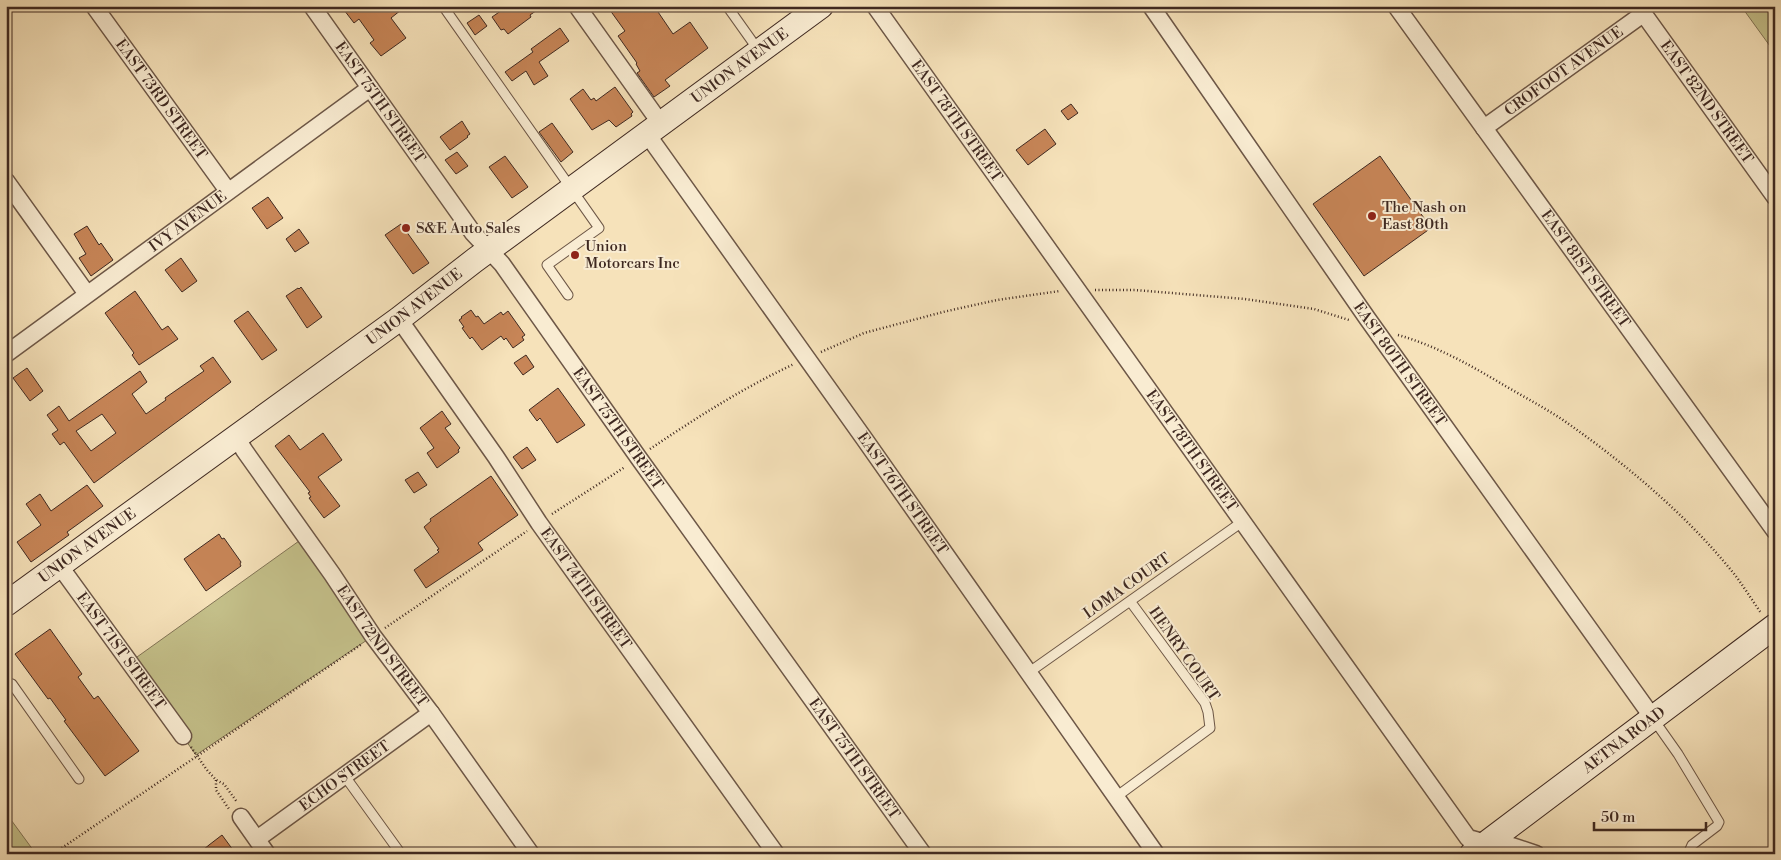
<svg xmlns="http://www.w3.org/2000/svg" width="1781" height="860" font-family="'Libre Bodoni',serif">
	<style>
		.green { fill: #c4c08a; stroke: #827456 }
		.building { fill: #c78557; stroke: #3f2921; fill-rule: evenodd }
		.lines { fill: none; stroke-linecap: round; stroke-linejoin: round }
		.lane-casing { stroke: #6d5747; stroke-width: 11 }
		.street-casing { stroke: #6d5747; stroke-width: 19 }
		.secondary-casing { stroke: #3f2921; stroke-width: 26 }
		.path { stroke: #3f2921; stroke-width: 2.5; stroke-dasharray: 1 2.5; stroke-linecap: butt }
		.lane { stroke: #f9ecd2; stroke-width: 9 }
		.street { stroke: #f9ecd2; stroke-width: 16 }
		.secondary { stroke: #f9ecd2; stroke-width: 24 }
		.rail { stroke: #3f2921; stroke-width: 4; stroke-dasharray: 9 9; stroke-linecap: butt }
		.poi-dot { fill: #8f2418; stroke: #f9ecd2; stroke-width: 2 }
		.labels { text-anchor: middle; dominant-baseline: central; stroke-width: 4; stroke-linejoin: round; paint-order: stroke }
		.street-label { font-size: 15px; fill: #3f2921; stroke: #f9ecd2 }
		.poi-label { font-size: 15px; fill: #3f2921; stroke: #f9ecd2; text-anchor: start }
	</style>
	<rect width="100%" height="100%" fill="#f6e2ba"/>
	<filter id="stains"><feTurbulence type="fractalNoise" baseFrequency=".004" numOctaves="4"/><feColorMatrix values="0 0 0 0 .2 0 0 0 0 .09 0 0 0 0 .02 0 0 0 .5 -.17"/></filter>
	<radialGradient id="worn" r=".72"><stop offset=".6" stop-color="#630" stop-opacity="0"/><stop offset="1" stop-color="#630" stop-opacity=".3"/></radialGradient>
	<path class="green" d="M1741 6H1775V53Z
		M306 536 373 636 196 755 130 662Z
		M6 813 36 854H6Z"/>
	<path class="building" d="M341 6H406L391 18 406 38 381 56 370 43 374 40 359 19 354 23Z
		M508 6H543L530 15 531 17 508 34 504 29 501 30 492 17Z
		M607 6H654L673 34 690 22 708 48 665 80 670 86 654 97 637 73 640 71 636 64 637 63 618 36 625 31Z
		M479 15 487 26 475 35 467 23Z
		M560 28 569 41 539 62 548 76 534 85 526 71 512 81 505 72 533 52 531 49Z
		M615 87 633 112 631 114 632 116 616 127 609 120 592 130 570 99 583 89 591 100 594 98 596 101Z
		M1071 104 1078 113 1068 120 1061 111Z
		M462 121 470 134 467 136 468 137 450 150 440 137Z
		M552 123 573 152 561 162 539 132Z
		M1045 129 1056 144 1028 165 1016 150Z
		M457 152 468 166 456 174 445 160Z
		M505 156 528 187 512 198 489 167Z
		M1380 156 1431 228 1364 276 1313 204Z
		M268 197 283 218 267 229 252 208Z
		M401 224 429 263 413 274 385 235Z
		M87 226 99 245 101 243 113 260 91 276 79 258 86 254 74 234Z
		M299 229 309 243 295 252 286 239Z
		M181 258 197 281 182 292 165 270Z
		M301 287 322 317 307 328 286 296 298 288 299 289Z
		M135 291 162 330 168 326 178 339 139 365 132 355 134 353 105 313Z
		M471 310 476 317 478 316 484 324 501 312 503 315 508 311 525 335 522 337 524 340 513 348 506 338 504 340 501 336 482 350 472 337 470 339 462 328 464 327 459 320 462 318 461 317Z
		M248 311 277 350 262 360 234 321Z
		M526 355 534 367 523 375 514 363Z
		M213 357 231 382 94 483 64 442 60 445 52 434 58 430 47 415 59 406 69 421 140 371 147 382 132 394 146 414 166 400 165 398 204 371 200 366ZM102 414 116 433 91 451 76 431Z
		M27 368 43 391 30 401 13 378Z
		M558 388 585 425 557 443 540 418 537 421 529 410Z
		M442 411 451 424 445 428 460 448 458 450 459 452 437 468 427 453 434 448 420 428Z
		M323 433 342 460 318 477 340 506 324 518 309 498 311 497 308 493 310 492 275 446 289 435 300 450Z
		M527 447 536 460 522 469 513 457Z
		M418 472 427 485 414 493 405 480Z
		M491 476 518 515 478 543 483 550 426 588 414 570 439 552 437 550 439 549 424 527 431 521 430 519Z
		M87 485 103 506 67 532 69 535 31 562 17 542 41 525 26 504 40 494 51 511Z
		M219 534 222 539 224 538 241 562 240 564 241 566 206 591 184 559Z
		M50 629 82 674 78 677 94 699 98 696 139 751 105 776 64 721 66 720 50 698 48 699 15 654Z
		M222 835 236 854H198L209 845Z"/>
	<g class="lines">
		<g class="lane-casing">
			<path id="lane" d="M443 6 599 228 547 265 568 295
				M727 6 759 51
				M1028 673 1242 522
				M6 682 12 684 79 779
				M1654 720 1678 754 1719 822 1717 826 1692 845 1688 854
				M344 775 401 854
				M1116 797 1210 728 1208 712 1205 703 1130 601"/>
		</g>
		<g class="street-casing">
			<g id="street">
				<path id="s1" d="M94 6 228 191"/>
				<path id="s2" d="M312 6 473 233 502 264 638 457 923 854"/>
				<path d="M577 6 661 124"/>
				<path id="s3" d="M875 6 1468 838 1486 843 1512 846 1536 854"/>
				<path id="s4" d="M1151 6 1367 318 1653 718"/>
				<path id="s5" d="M1396 6 1775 531"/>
				<path id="s6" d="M1638 6 1775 197"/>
				<path id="s7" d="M1484 128 1643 14"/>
				<path id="s8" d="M647 134 863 437 1156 854"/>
				<path d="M6 181 87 294"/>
				<path id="s9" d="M399 319 496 457 539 523 776 854"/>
				<path id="s10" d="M6 354 370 88"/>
				<path id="s11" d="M236 436 244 450 332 574 373 636 431 713 531 854"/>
				<path id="s12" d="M59 565 183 736"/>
				<path d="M241 817 267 854"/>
				<path id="s13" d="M257 839 431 713"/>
			</g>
		</g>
		<g class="secondary-casing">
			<g id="secondary">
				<path id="s14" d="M6 604 399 319 475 260 821 6"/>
				<path id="s15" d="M1472 854 1775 626"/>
			</g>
		</g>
		<path class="path" d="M1095 290H1135L1245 299 1314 309 1349 320
			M1398 335C1437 346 1472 366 1507 387 1526 398 1545 408 1563 420 1626 464 1687 515 1735 575 1744 587 1752 600 1761 613
			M821 352 864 333 943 312 997 300 1060 291
			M650 449C696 418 743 388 794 364
			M552 514 625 467
			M385 628 527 531
			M191 747 207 770 216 780 224 784 237 802
			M216 780V790L229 809
			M53 854 362 644"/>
		<use href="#lane" class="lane"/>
		<use href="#street" class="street"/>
		<use href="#secondary" class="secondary"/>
		<path class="rail" d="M1768 6 1775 15"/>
	</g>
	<g class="poi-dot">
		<circle cx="1372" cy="216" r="5"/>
		<circle cx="406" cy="228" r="5"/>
		<circle cx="575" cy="255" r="5"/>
	</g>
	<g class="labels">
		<g class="street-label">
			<text stroke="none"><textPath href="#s14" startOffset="910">UNION AVENUE</textPath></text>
			<text stroke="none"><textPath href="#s7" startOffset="98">CROFOOT AVENUE</textPath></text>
			<text stroke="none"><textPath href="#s1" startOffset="115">EAST 73RD STREET</textPath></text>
			<text stroke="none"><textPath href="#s2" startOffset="118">EAST 75TH STREET</textPath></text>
			<text stroke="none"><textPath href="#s6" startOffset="118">EAST 82ND STREET</textPath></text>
			<text stroke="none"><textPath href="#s3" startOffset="141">EAST 78TH STREET</textPath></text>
			<text stroke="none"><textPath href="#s10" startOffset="225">IVY AVENUE</textPath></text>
			<text stroke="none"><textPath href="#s5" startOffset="324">EAST 81ST STREET</textPath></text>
			<text stroke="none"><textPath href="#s14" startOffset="505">UNION AVENUE</textPath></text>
			<text stroke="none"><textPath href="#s4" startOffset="436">EAST 80TH STREET</textPath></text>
			<text stroke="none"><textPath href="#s2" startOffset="522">EAST 75TH STREET</textPath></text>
			<text stroke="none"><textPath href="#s3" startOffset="546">EAST 78TH STREET</textPath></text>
			<text stroke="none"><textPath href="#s8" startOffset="441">EAST 76TH STREET</textPath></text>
			<text stroke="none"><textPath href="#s14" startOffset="100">UNION AVENUE</textPath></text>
			<text transform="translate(1127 586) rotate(-35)">LOMA COURT</text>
			<text stroke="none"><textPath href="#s9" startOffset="328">EAST 74TH STREET</textPath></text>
			<text stroke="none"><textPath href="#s11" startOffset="256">EAST 72ND STREET</textPath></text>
			<text stroke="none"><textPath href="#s12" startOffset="106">EAST 71ST STREET</textPath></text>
			<text transform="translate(1184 654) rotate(55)">HENRY COURT</text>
			<text stroke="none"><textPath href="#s15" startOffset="190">AETNA ROAD</textPath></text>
			<text stroke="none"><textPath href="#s2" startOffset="928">EAST 75TH STREET</textPath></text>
			<text stroke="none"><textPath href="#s13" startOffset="108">ECHO STREET</textPath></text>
		</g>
		<g class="poi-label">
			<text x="1382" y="207">The Nash on<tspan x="1382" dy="17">East 80th</tspan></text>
			<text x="416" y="228">S&amp;E Auto Sales</text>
			<text x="585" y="246">Union<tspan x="585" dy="17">Motorcars Inc</tspan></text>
		</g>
	</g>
	<rect width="1781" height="860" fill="none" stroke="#f6e2ba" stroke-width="25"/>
	<rect x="8" y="8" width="1766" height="845" fill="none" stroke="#3f2921" stroke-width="2.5"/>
	<rect x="12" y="12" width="1756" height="835" fill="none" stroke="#3f2921"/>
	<path d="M1594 822v8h112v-8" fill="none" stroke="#3f2921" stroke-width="2.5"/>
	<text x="1601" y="822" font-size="15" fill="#3f2921" stroke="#f9ecd2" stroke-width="4" paint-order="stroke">50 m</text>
	<rect width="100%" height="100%" filter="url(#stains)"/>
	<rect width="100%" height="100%" fill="url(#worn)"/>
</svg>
